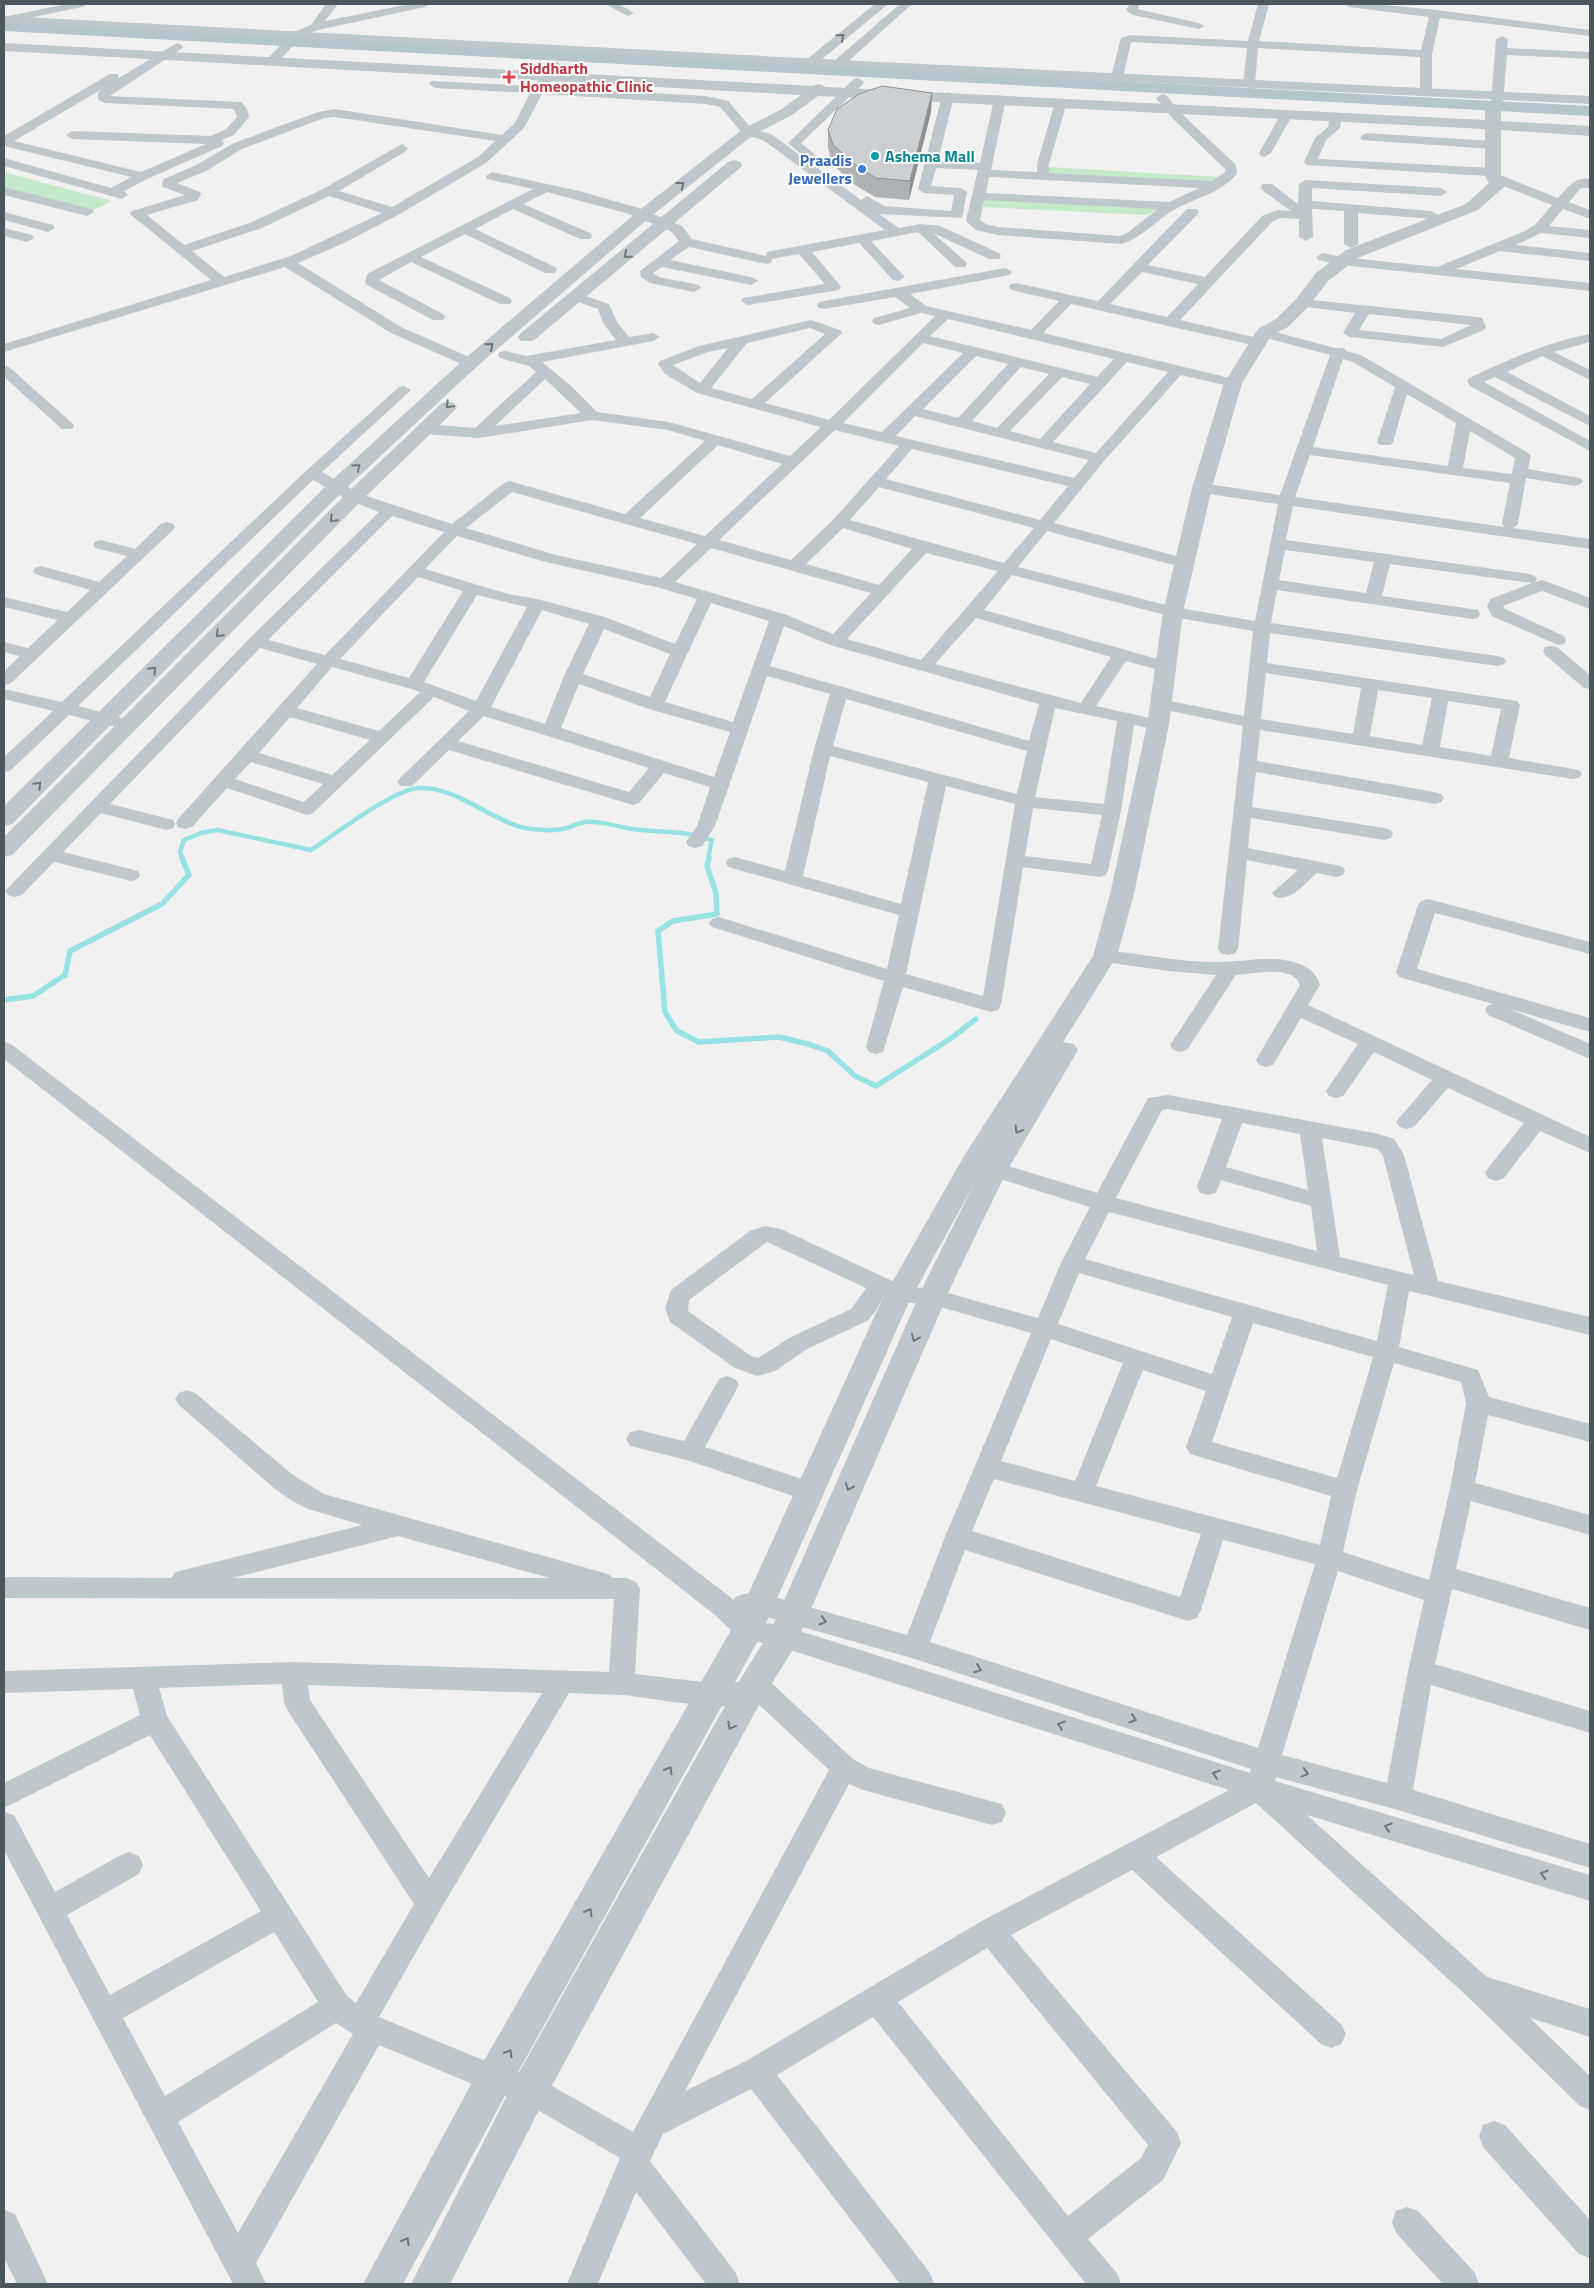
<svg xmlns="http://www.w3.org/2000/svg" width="1594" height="2288" font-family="'Titillium Web',sans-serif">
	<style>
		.green { fill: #c5eacb }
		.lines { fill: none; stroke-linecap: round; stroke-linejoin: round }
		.stream-far1 { stroke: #97e2e2; stroke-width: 4.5 }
		.stream { stroke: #97e2e2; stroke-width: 5.5 }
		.minor { fill: #bec7cb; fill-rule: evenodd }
		.tertiary { fill: #bec7cb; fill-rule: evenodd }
		.primary { fill: #b4c5cb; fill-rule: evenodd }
		.wall { fill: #afb2b5 }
		.shaded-wall { fill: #8e9193 }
		.building { fill: #cbcfd2; stroke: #8e9193 }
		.oneway { stroke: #6d797d }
		.health-dot { fill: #e0444e; stroke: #fff; stroke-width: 2 }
		.culture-dot { fill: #0f9aa8; stroke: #fff; stroke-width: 2 }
		.shop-dot { fill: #3f7fe0; stroke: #fff; stroke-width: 2 }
		.labels { text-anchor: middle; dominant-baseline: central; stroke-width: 4; stroke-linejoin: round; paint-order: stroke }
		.far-health-label { font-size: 16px; font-weight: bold; fill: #be3a42; stroke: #fff; text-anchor: start }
		.far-culture-label { font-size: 16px; font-weight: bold; fill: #0d838f; stroke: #fff; text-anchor: start }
		.far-shop-label { font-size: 16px; font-weight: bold; fill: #366cbe; stroke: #fff; text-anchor: end }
	</style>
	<rect width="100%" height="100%" fill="#f2f1f1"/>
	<path class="green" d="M1048 167 1220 177 1212 184 1049 174Z
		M4 172 112 201 92 211 4 188Z
		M982 198 1162 207 1147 215 980 207Z"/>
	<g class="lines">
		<path class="stream-far1" d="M183 859 180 852 184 840 201 833 217 830 311 850C334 835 394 789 419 788 455 786 490 820 525 828 539 830 553 832 567 828 572 826 579 823 585 822 601 820 617 827 633 829 662 833 684 830 712 840L708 859"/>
		<path class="stream" d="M709 858 707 866 716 893 717 914 673 921 658 931 665 1012 677 1031 699 1042 779 1037 808 1044 828 1051 855 1076 876 1086 950 1039 976 1019
			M4 1000 33 996 65 975 70 951 162 904 189 875 182 858"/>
		<path class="minor" d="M67 4H88L82 7 4 23V17Z
			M326 4H338L325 21 410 4H431L425 7 318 30 302 36 275 65H267L265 62 267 59 294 32 311 25Z
			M605 4H619L634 13 628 16Z
			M875 4H888L815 65 811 73H803L801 70 806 60Z
			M900 4H912L843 66 838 74H830L828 71 834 61Z
			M1130 4H1140L1138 9 1141 10 1199 23 1205 26 1199 29 1133 15 1126 10Z
			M1258 4H1269L1259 41 1421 50 1429 17 1349 7 1344 4H1375L1436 10 1590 30V36L1440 18 1432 54V92L1426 96 1420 92V57L1258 48 1255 84 1249 88 1243 84 1247 48 1131 42 1123 77 1117 81 1111 77 1121 38 1130 35 1248 41Z
			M1502 36 1508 39 1507 48 1590 52V59L1507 55 1503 101 1501 104H1493L1491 101 1496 39Z
			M177 43 181 45 183 47 181 49 110 96 241 102 247 109 249 117 234 135 222 140 224 143 222 146 147 179 124 191 128 195 122 199 4 166V158L111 188 131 177 4 146V136L110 74H118L119 78ZM102 89 98 93V99L104 103 234 109 237 117 226 129 211 136 72 131 66 135 72 139 206 144 141 172 14 141Z
			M557 62 563 66 546 87 706 96 728 101 752 129 771 134 861 200 867 196 884 206 951 211 954 195 924 193 918 189 942 96 948 92 954 96 938 161 980 163 994 99 1000 95 1006 99 991 170 1037 172V164L1055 102 1061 98 1067 102 1049 164V173L1212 181 1225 172V169L1172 118 1156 98 1162 94 1166 95 1180 112 1236 165 1237 173C1223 192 1197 198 1177 208 1157 219 1143 238 1121 244L998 235 976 230 966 221 978 170 936 168 931 186 961 188 967 192 962 218 879 214 899 228 920 224 940 226 999 253 1001 256 999 259H989L933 233 965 261 967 264 965 267H955L918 232 871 241 905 277 898 281 893 280 859 243 812 252 839 284 841 287 839 290 748 305 741 301 743 298 825 284 799 254 772 259 771 263 766 264 689 247 670 260 751 277 758 281 751 285 662 267 653 273 659 277 699 285 701 288 694 292 650 283 641 277 640 271 679 241 672 232 629 214 547 192 523 204 590 233 592 236 590 239H580L513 209 475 229 555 267 557 270 555 273H545L465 234 421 257 510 298 512 301 510 304H500L411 262 379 280 443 314 445 317 443 320H433L367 285 365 282 367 274 533 189 487 179 486 176 492 172 579 191 639 208 682 226 692 239 766 256 767 252 772 251 885 230 763 140 744 135 720 107 706 104 542 94 524 128 486 163 398 215 346 242 298 263 401 327 476 360 478 363 476 366H466L391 333 285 267 4 352V344L211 280 130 214 132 211 185 195 163 187 162 184 164 179 196 165 234 143 318 112 335 109 502 135 515 123 530 93 435 88 429 84 431 81 534 86 553 63ZM335 117 495 141 478 157 392 207 339 191 406 151 408 148 402 144 323 189 252 222 184 245 147 215 198 200 201 195 200 192 177 183 206 171 242 149 324 118ZM989 177 1199 188 1169 202 986 193ZM329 196 382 213 291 256 224 277 192 251 262 228ZM984 200 1158 209 1127 233 1120 236 998 227 986 224 980 220Z
			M858 78 864 82 862 85 801 143 819 158 817 161H809L788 143 854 79Z
			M1287 110 1293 114 1271 153 1265 157 1261 156 1259 153 1281 114Z
			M1336 112 1342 116 1340 128 1326 140 1318 159 1493 168 1498 169 1499 172 1498 174 1558 198C1567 188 1575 176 1590 179V188H1581L1569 202 1590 210V219L1563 209 1549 226 1590 230V238L1541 233 1516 245 1590 253V261L1500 251 1456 269 1590 283V291L1341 265 1318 260 1316 257 1323 253 1341 257 1437 267 1525 231 1535 225 1552 205 1488 180V176L1306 165 1304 162 1315 138 1328 127 1330 116Z
			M1366 133 1492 141 1498 145 1492 149 1362 140 1360 137Z
			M1305 180 1441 188 1447 192 1441 196 1312 188V201L1431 211 1438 215 1431 219 1358 213V244L1351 248 1344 244V211L1312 209 1313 237 1306 241 1299 237V219L1280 218 1272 222 1180 320 1262 339 1264 342 1262 345 1257 346 1071 304 1043 333 1238 380 1240 383 1233 387 1181 375 1104 461 1054 523 1191 560 1193 563 1191 566 1185 568 1047 531 1018 567 1174 607 1255 621 1278 504 1202 493 1197 491 1194 488 1197 485 1202 483 1280 495 1330 355 1259 336 1257 333 1259 330 1264 329 1335 348H1344L1346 351 1361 355 1528 453 1531 456 1528 469 1580 478 1583 481 1580 484 1575 486 1526 478 1518 524 1513 528 1590 539V549L1293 506 1286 540 1529 574 1535 576 1537 579 1535 582 1542 580 1548 582 1590 598V609L1542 591 1503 606 1505 609 1564 636 1566 640 1564 644 1558 645 1492 616 1487 606 1490 599 1532 583 1390 564 1382 596 1472 609 1478 610 1480 614 1478 618 1472 619 1277 590 1271 623 1497 656 1503 657 1506 661 1503 665 1497 666 1270 633 1267 663 1517 701 1520 705 1509 758 1579 770 1582 774 1579 778 1573 779 1260 730 1257 761 1435 792 1441 794 1444 798 1441 802 1435 804 1256 772 1252 807 1384 828 1391 830 1393 834 1391 838 1384 840 1251 818 1248 848 1336 865 1343 867 1345 871 1343 875 1336 877 1317 873C1305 883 1292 902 1275 897L1272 893 1298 870 1247 860 1238 949 1235 953 1228 955 1221 953 1218 949 1243 726 1161 709 1155 708 1152 704 1155 700 1161 699 1244 716 1253 631 1173 617 1012 575 984 610 1172 663 1175 667 1172 671 1166 672 1126 661 1096 706 1164 721 1167 725 1164 729 1158 730 1134 725 1121 811 1108 871 1106 875 1099 877 1023 867 1001 1005 998 1010 991 1012 903 987 883 1052 876 1054 869 1052 866 1047 884 981 712 927 709 923 712 919 719 917 887 969 899 915 728 867 726 863 728 859 735 857 785 871 814 749 830 694 767 676 715 826 702 846 695 848 688 846 686 842 697 826 710 787 664 773 639 803 633 805 449 750 412 786H400L397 782 400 778 469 711 434 697 313 813 307 815 301 813 227 788 192 827 185 829 178 827 176 823 178 819 317 664 260 648 110 804 173 820 175 824 173 828 166 830 101 813 63 852 138 871 140 875 138 879 131 881 54 862 22 895 15 897 8 895 5 891 250 638 379 512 348 500 313 480 78 706 134 721 137 725 134 729 128 730 69 715 10 771 4 772V757L53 711 4 699V689L62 702 307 470 399 387 404 386 411 390 322 472 360 494 452 524 504 483 509 481 625 514 705 441 668 430 592 420 479 438 425 434 417 429 425 424 475 428 536 372 529 366 500 358 498 355 500 352 505 351 526 356 616 340 603 323 598 309 572 300 570 297 577 293 609 304 617 322 629 337 653 333 660 337 653 341 542 362 571 386 597 412 669 422 790 456 821 427 697 393 665 374 658 364 660 361 699 346 811 320 840 330 842 333 765 403 829 420 935 316 921 313 879 325 874 324 872 321 874 318 910 308 895 297 824 309 819 308 817 305 819 302 1005 268 1012 272 1010 275 910 294 926 306 1031 330 1059 301 1011 290 1009 287 1011 284 1016 283 1098 301 1187 209H1197L1199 212 1197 215 1148 265 1205 277 1262 216 1278 210 1291 211 1262 190 1261 187 1262 184H1272L1298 204 1299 184ZM1142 272 1198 284 1167 317 1110 304ZM948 319 1114 359 1097 377 930 336ZM810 328 825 334 752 399 711 388 747 343ZM923 343 963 353 882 432 843 423ZM728 348 700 383 673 365 708 352ZM976 356 1008 364 958 418 923 409ZM1343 359 1351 361 1395 387 1377 442 1380 445H1390L1393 442 1407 394 1456 423 1448 466 1313 447ZM1127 362 1168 372 1096 453 1053 442ZM1021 367 1049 374 997 428 972 421ZM1062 377 1090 384 1040 439 1010 431ZM545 379 581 413 495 426ZM915 416 1089 460 1074 478 896 436ZM835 430 899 446 834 519 791 560 719 540ZM1470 431 1515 458 1512 474 1463 468ZM718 445 782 464 705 536 640 518ZM912 449 1068 486 1040 520 886 479ZM1310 455 1510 483 1502 524 1504 527 1295 497ZM879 487 1034 528 1004 563 850 520ZM512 492 697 544 661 578 556 555 466 528ZM392 516 444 532 325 655 268 640ZM843 528 912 549 879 585 806 564ZM457 536 546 562 660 588 697 599 675 644 605 617 537 599 508 594 425 569ZM711 548 871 593 833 634 784 614 675 582ZM1285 550 1374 562 1366 593 1279 580ZM926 553 998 571 921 660 847 639ZM418 577 463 591 409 678 340 659ZM477 595 527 607 476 701 424 682ZM711 603 769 621 733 722 665 702ZM542 610 589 624 564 676 545 724 491 707ZM976 618 1111 657 1081 703 935 664ZM784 626 830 645 1039 704 1029 741 770 666ZM604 629 670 654 650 697 583 674ZM332 667 408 688 420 692 379 731 297 708ZM1266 673 1361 688 1353 734 1261 719ZM579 684 649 709 730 732 714 777 561 728ZM1378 690 1432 698 1422 745 1370 736ZM846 699 1027 751 1017 794 833 746ZM1448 701 1501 709 1491 756 1440 747ZM1055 708 1117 721 1104 804 1035 797ZM484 716 649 768 629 792 458 741ZM290 717 370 740 332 775 259 753ZM830 756 928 782 901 904 803 876ZM251 762 323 784 304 802 235 779ZM946 786 1015 804 983 996 906 974ZM1033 808 1102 815 1091 864 1025 856Z
			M4 187 92 209 94 212 87 216 4 195Z
			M4 212 53 225 55 228 48 232 4 220Z
			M4 228 32 235 34 238 27 242 4 236Z
			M1302 299 1477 317 1482 318 1486 327 1484 330 1443 347 1350 337 1343 333 1355 313 1297 306 1295 303 1297 300ZM1369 314 1471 325 1441 339 1359 330Z
			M1590 334V342L1554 352 1590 370V380L1542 356 1507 372 1590 416V426L1495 377 1484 382 1590 441V451L1470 386 1467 381 1469 378C1508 360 1547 342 1590 334Z
			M4 366 9 367 72 423 74 426 72 429H62L4 377Z
			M167 522 173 524 175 527 173 530 10 684 4 685V671L20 656 4 652V642L28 648 58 620 4 607V597L67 612 90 590 35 574 33 571 35 568 41 566 99 582 127 556 95 548 93 545 95 542 101 540 135 549 161 524Z
			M1551 646 1557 647 1590 675V689L1584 688 1545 655 1543 651 1545 647Z
			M1428 899 1590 942V954L1435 913 1417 969 1590 1018V1032L1510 1009 1590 1044V1059L1488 1015 1485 1010 1488 1005 1493 1004 1399 977 1396 972 1418 905 1421 901Z
			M1105 950C1142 954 1179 962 1216 962 1240 963 1265 955 1289 961 1303 964 1316 970 1320 985L1308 1005 1590 1137V1153L1540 1131 1504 1178 1496 1181 1488 1178 1485 1173 1488 1168 1524 1123 1448 1088 1414 1127 1407 1129 1400 1127 1396 1122 1400 1117 1432 1080 1374 1052 1343 1096 1336 1098 1329 1096 1326 1091 1358 1044 1301 1018 1273 1065 1266 1067 1259 1065 1256 1060 1300 985C1294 964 1252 974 1236 975L1187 1050 1180 1052 1173 1050 1170 1045 1216 975 1168 971 1098 961 1095 956 1098 951Z
			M4 1042 11 1044 734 1600 735 1597 744 1594 760 1593 907 1635 945 1537 1031 1333 933 1305 900 1302 884 1296 875 1312 867 1321 807 1349 775 1371 757 1376 735 1368 670 1322 665 1308 671 1290 750 1231 765 1226 781 1229 903 1286 933 1289 1038 1318 1061 1263 1090 1207 971 1170 968 1165 971 1160 979 1157 1097 1193 1148 1098 1168 1095 1379 1134 1394 1139 1404 1155 1438 1281 1590 1317V1335L1409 1291 1399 1347 1478 1370 1489 1397 1590 1424V1442L1488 1415 1475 1483 1590 1515V1535L1471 1501 1456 1569 1590 1608V1630L1452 1589 1435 1664 1590 1711V1733L1431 1685 1413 1790 1590 1844V1868L1398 1810 1276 1777 1275 1781 1590 1875V1901L1307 1815 1487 1977 1590 2009V2037L1530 2018 1590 2076V2110L1580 2106 1468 1997 1256 1803 1156 1857 1341 2024 1346 2034 1341 2044 1331 2048 1321 2044 1132 1870 1011 1935 1177 2132 1181 2143 1163 2180 1088 2239 1117 2273 1121 2284H1086L873 2017 777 2075 930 2273 934 2284H900L751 2089 663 2134 650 2161 736 2273 740 2284H706L636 2192 598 2284H567L620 2158 524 2102 494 2093 379 2045 256 2263 266 2284H233L4 1850V1812L14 1815 55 1892 119 1856 129 1852 139 1856 143 1865 139 1874 67 1915 110 1995 261 1911 150 1735 4 1808V1783L140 1715 133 1689 4 1693V1671L293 1662 609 1672 614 1599 4 1598V1577L172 1578 174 1573 183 1570 362 1525 308 1509 294 1502 275 1489 179 1405 175 1399 179 1393 187 1390 195 1393 293 1475 324 1494 601 1572 610 1575 612 1578H627L636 1582 640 1589 635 1674 712 1683 743 1682 746 1676 755 1673 764 1676 853 1759 869 1768 1002 1804 1006 1813 1002 1822 992 1825 863 1790 849 1784 685 2091 746 2061 980 1922 1229 1790 784 1648 739 1638 715 1615 4 1059ZM1168 1109 1222 1119 1197 1187 1200 1193 1208 1195 1216 1193 1221 1180 1311 1206 1317 1251 1116 1198 1162 1110ZM1242 1123 1300 1134 1308 1190 1226 1167ZM1322 1138 1378 1149 1383 1156 1414 1275 1340 1257ZM1109 1212 1388 1285 1377 1341 1085 1259ZM767 1242 866 1288 851 1309 791 1337 758 1358 751 1356 688 1311 689 1300ZM1079 1273 1232 1317 1212 1374 1058 1324ZM1253 1323 1373 1357 1337 1478 1212 1442ZM1051 1339 1123 1363 1075 1481 1001 1461ZM1394 1363 1461 1382 1466 1403 1450 1489 1429 1580 1343 1552 1357 1490ZM1143 1370 1206 1391 1186 1447 1190 1454 1331 1496 1320 1545 1096 1486ZM994 1479 1201 1534 1180 1597 972 1531ZM398 1536 550 1578H233ZM1223 1540 1315 1564 1258 1748 930 1642 965 1550 1188 1621 1197 1618 1201 1610ZM1338 1571 1424 1600 1408 1671 1387 1783 1282 1755ZM750 1615H760L915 1659 1251 1769 1250 1773 784 1626 755 1621ZM282 1684 284 1703 288 1711 414 1904 356 2003 347 1996 167 1716 159 1688ZM308 1685 542 1693 429 1878 310 1700ZM569 1693C587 1694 605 1694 623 1695 659 1699 723 1713 756 1702L829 1770 633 2132 540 2079 495 2065 379 2017 439 1912ZM274 1932 318 2002 165 2096 123 2018ZM987 1948 1148 2145 1141 2158 1068 2216 898 2002ZM336 2023 353 2034 238 2233 178 2122Z
			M727 1376 735 1379 739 1385 705 1447 820 1485 823 1492 820 1499 811 1502 690 1461 630 1446 626 1439 630 1432 638 1430 684 1441 719 1379Z
			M1494 2121 1505 2125 1590 2220V2258L1579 2254 1483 2147 1479 2136 1483 2125Z
			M1407 2207 1418 2211 1475 2273 1479 2284H1443L1396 2233 1392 2222 1396 2211Z
			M4 2210 15 2214 48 2284H17L4 2258Z"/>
		<path class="tertiary" d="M4 16 838 60 1590 96V104L838 68 4 24Z
			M4 43 812 86 819 84 826 87 1485 120V106L1488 103H1498L1501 106V121L1590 126V136L1501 130V177L1506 184 1504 187 1478 210 1358 258 1328 281 1308 307 1288 327 1271 336 1242 383 1212 488 1183 612 1169 725 1134 894 1117 956 1063 1042 1074 1044 1078 1050 1008 1169 954 1280 795 1646 760 1703 543 2102 450 2284H411L517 2076 738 1683 771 1630 926 1280 974 1184 909 1302 759 1639 507 2092 403 2284H363L481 2066 735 1623 881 1302 964 1156 1093 956 1110 894 1147 725 1163 612 1192 488 1224 383 1258 329 1276 319 1296 299 1316 273 1346 250 1466 204 1489 183 1485 177V129L818 96 792 115 753 135 649 218 473 370 343 491 12 824 4 826V806L329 483 461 362 637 212 743 129 782 109 801 95 4 51Z
			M734 160 740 162 742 165 740 168 533 341H521L518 337 521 333 728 162Z
			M448 402 454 403 457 407 454 411 361 501 12 855 4 857V837L347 493 442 403Z"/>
		<path class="primary" d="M4 23 1590 106V116L4 31Z"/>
	</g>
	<path class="wall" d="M932 93 931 112 909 200 875 197 855 185 832 164 828 148V130Z"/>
	<path class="shaded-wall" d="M932 93 931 112 909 200 910 181Z"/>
	<path class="building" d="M882 86 932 93 910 181 876 178 856 165 833 145 828 130 837 109 859 94Z"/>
	<defs><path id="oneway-chevron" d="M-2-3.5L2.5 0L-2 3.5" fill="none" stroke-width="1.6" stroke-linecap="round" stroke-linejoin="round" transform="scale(1.25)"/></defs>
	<g class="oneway">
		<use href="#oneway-chevron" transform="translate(841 37) rotate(-39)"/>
		<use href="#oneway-chevron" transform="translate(681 185) rotate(-38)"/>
		<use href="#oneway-chevron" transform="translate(627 255) rotate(140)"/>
		<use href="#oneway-chevron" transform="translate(490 346) rotate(-41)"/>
		<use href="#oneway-chevron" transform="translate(449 405) rotate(135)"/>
		<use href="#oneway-chevron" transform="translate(357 467) rotate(-42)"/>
		<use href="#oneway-chevron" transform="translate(333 519) rotate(134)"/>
		<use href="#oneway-chevron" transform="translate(219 634) rotate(135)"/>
		<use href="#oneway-chevron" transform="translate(153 670) rotate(-46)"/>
		<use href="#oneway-chevron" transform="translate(38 785) rotate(-45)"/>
		<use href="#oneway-chevron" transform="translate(1018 1130) rotate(121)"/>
		<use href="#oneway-chevron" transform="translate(915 1338) rotate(114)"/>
		<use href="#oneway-chevron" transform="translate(849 1487) rotate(114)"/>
		<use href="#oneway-chevron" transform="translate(823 1621) rotate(16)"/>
		<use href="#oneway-chevron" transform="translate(978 1669) rotate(18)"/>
		<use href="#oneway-chevron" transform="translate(1133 1719) rotate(18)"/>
		<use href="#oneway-chevron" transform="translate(1061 1725) rotate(-162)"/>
		<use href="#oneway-chevron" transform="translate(731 1726) rotate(119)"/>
		<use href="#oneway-chevron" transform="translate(669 1770) rotate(-60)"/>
		<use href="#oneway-chevron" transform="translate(1305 1773) rotate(15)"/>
		<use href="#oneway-chevron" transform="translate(1216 1774) rotate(-162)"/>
		<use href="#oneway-chevron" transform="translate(1388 1827) rotate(-163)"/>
		<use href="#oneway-chevron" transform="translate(1544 1874) rotate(-163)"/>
		<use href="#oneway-chevron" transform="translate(589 1912) rotate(-60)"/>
		<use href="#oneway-chevron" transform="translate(509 2053) rotate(-60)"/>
		<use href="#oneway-chevron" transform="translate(406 2241) rotate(-61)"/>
	</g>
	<path class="health-dot" d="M506.5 69.5h5v5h5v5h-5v5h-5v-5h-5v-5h5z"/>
	<circle class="culture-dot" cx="875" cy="156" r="5"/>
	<circle class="shop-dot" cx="862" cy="169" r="5"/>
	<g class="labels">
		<g class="far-health-label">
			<text x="520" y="68">Siddharth<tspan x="520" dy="18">Homeopathic Clinic</tspan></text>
		</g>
		<g class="far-culture-label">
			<text x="885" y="156">Ashema Mall</text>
		</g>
		<g class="far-shop-label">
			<text x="852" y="160">Praadis<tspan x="852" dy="18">Jewellers</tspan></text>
		</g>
	</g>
	<rect width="1594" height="2288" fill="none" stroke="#4a575c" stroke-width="10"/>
</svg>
